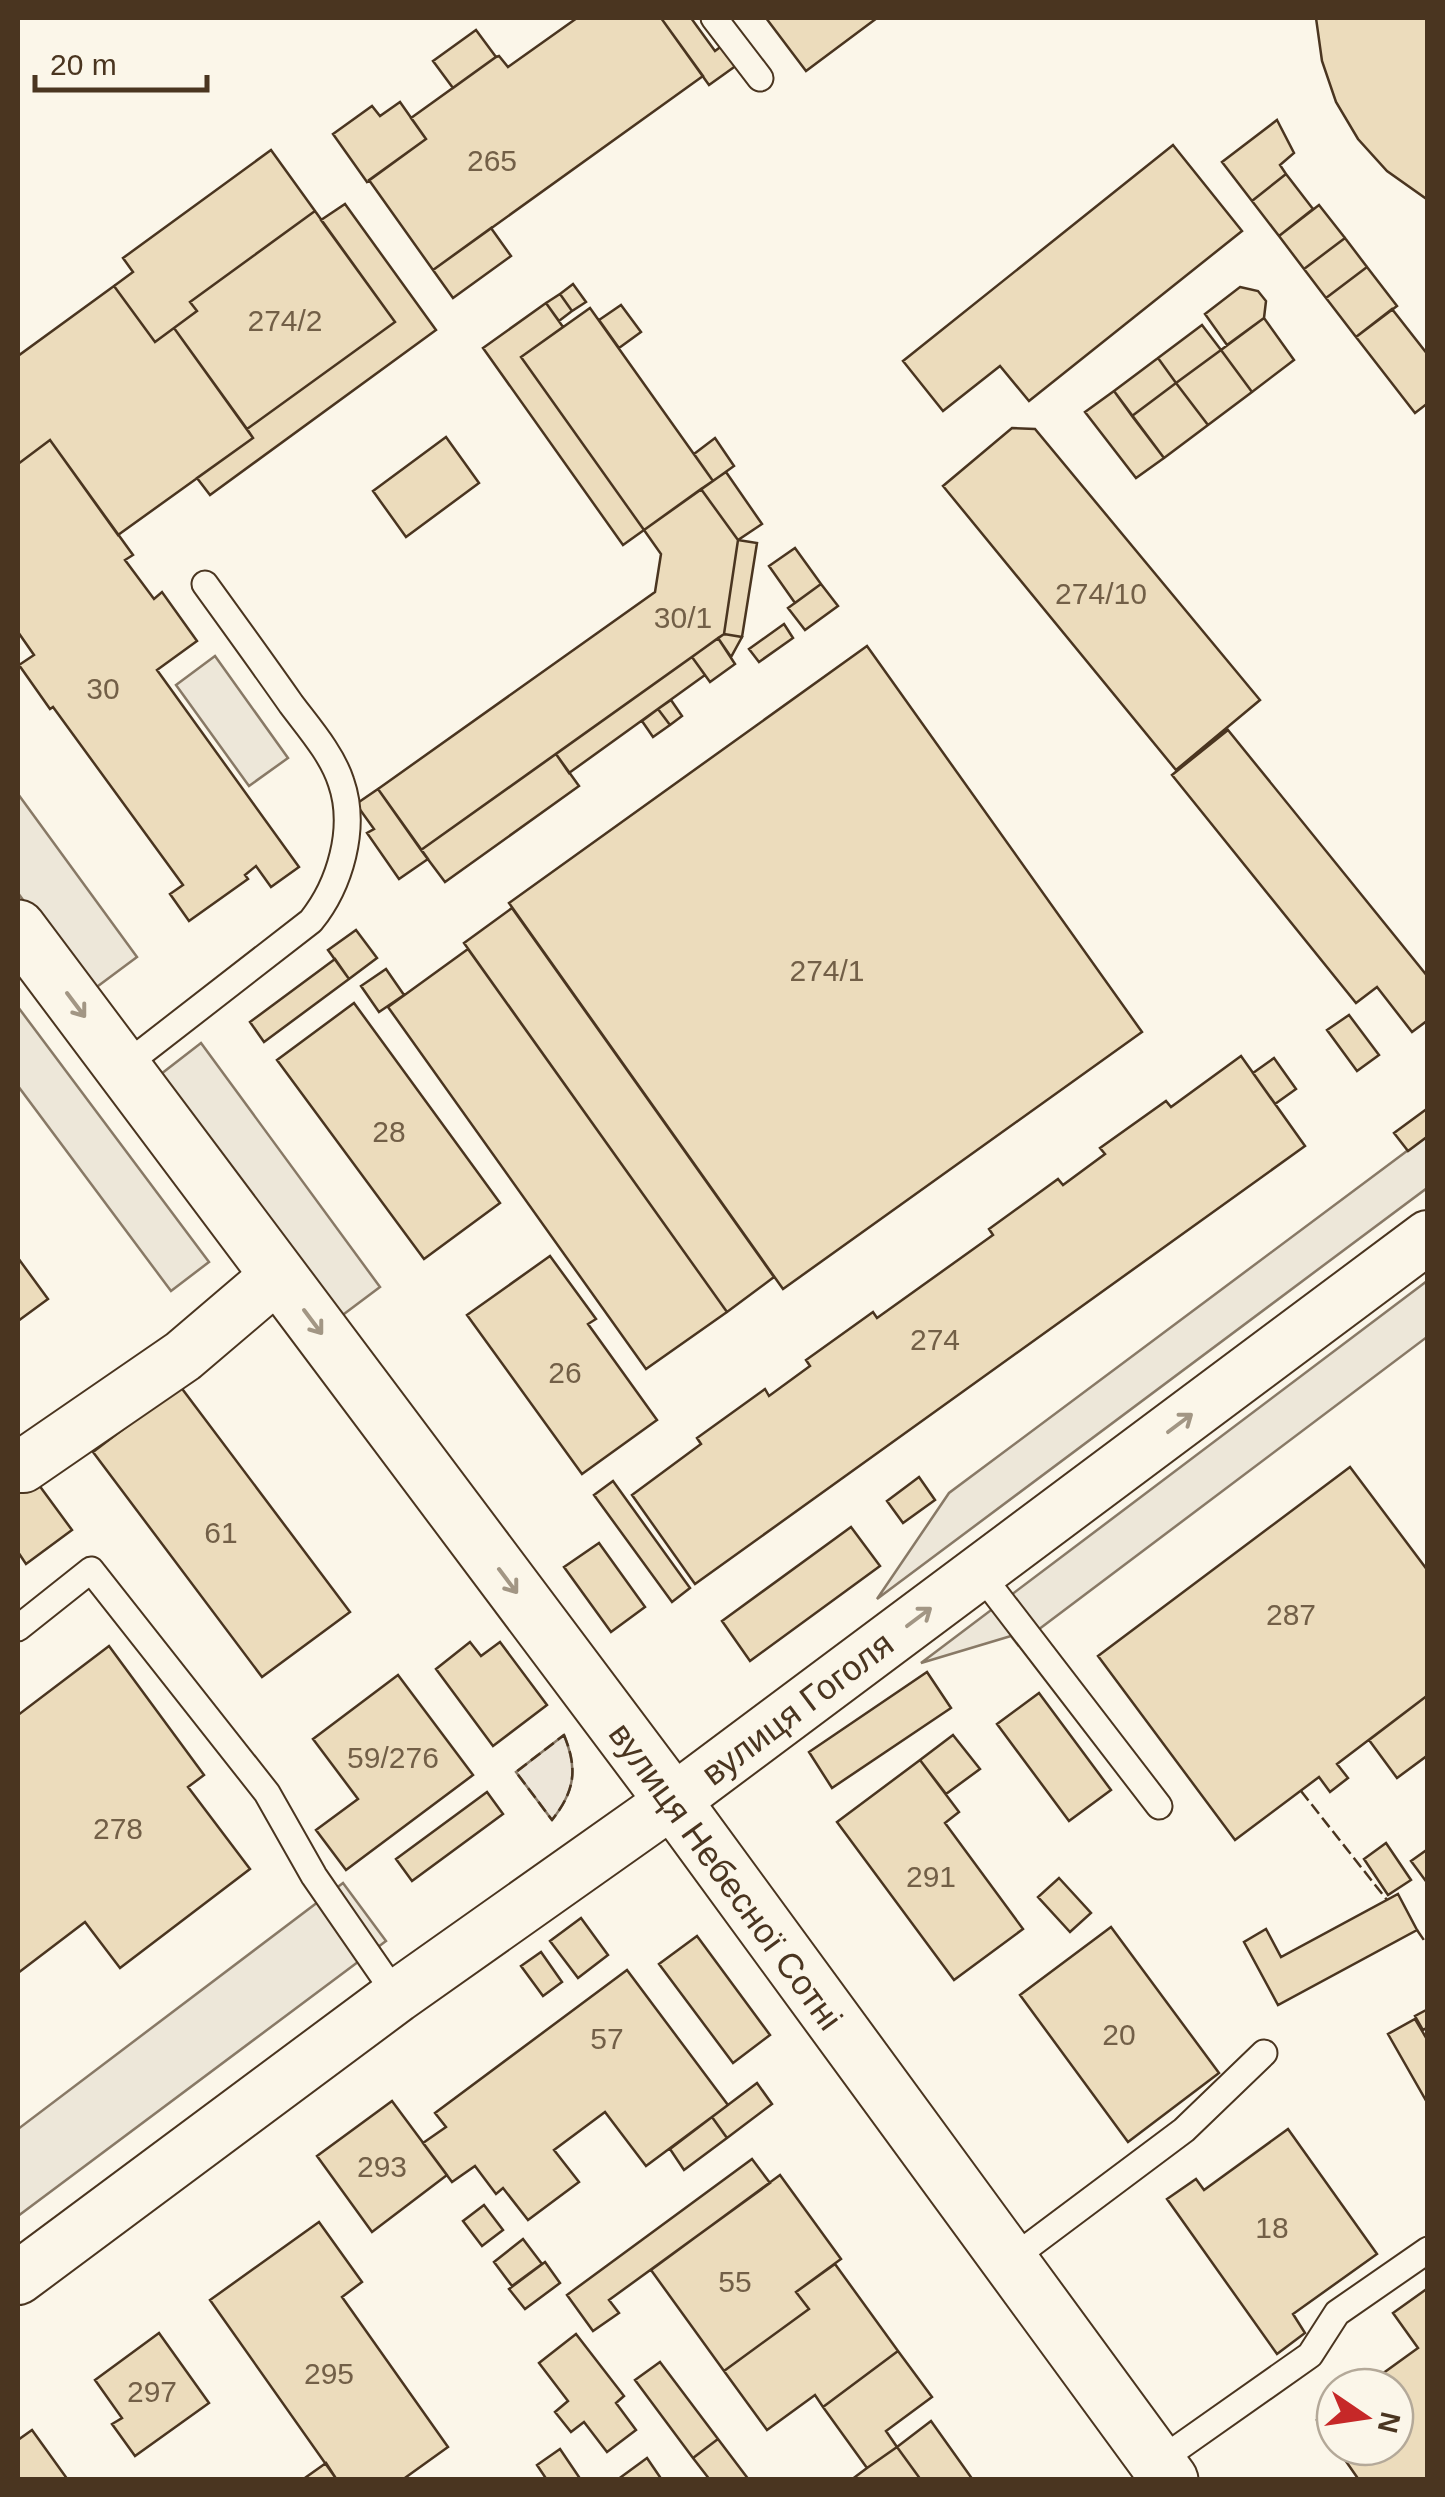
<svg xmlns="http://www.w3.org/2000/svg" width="1445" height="2497" font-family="Helvetica,sans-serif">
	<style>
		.green { fill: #ede6d9; stroke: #887966; stroke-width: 2.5 }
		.parking { fill: #ede7d9; stroke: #887966; stroke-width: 2.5 }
		.building { fill: #ecdcbc; stroke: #4a3520; stroke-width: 2.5 }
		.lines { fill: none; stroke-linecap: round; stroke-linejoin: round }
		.service-casing { stroke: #4a3520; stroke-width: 29 }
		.minor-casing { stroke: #4a3520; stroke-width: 56 }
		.tertiary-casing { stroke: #4a3520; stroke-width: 59 }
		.service { stroke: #fbf6e9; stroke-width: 25 }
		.minor { stroke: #fbf6e9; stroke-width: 52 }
		.tertiary { stroke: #fbf6e9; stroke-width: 55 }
		.fence { stroke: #4a3520; stroke-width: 2.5; stroke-dasharray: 12 5; stroke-linecap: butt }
		.oneway { stroke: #a29684 }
		.labels { text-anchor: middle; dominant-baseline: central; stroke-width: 8; stroke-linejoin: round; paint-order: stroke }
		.number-label { font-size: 30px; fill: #725f47 }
		.street-label { font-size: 35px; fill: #4a3520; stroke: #fbf6e9 }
	</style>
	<rect width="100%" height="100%" fill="#fbf6e9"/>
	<path class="green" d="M564 1735C578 1769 575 1791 552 1820L516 1772Z"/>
	<path class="parking" d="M215 656 288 758 249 786 176 685Z
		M18 794 137 957 90 992 18 893Z
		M18 1007 209 1262 171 1291 18 1086Z
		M201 1043 380 1287 340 1317 161 1074Z
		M1427 1136V1188L877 1599 949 1493Z
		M1427 1281V1337L1018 1645 1011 1636 921 1663Z
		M343 1883 386 1941 18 2216V2129Z"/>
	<path class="building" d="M577 18H661L703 76 433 270 369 180 426 139 411 118 496 57 499 56 508 67Z
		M661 18H691L715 51 723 45 737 65 709 85Z
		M766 18H877L806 71Z
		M1316 18H1428V200L1387 171 1358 139 1336 102 1322 61Z
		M476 30 496 57 453 88 433 61Z
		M400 102 426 139 367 182 333 134 372 106 380 116Z
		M1277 120 1294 153 1280 165 1286 174 1252 201 1222 162Z
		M1173 145 1242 231 1029 401 1000 366 943 411 903 361Z
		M271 150 315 211 190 302 197 311 155 342 114 286 133 272 123 258Z
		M1286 174 1313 209 1279 236 1252 201Z
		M345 204 436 330 210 495 197 478 253 438 247 429 395 322 321 220Z
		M1319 205 1345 238 1304 269 1279 236Z
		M315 211 395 322 247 429 174 328 197 311 190 302Z
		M491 228 511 256 453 298 433 270Z
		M1345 238 1367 267 1326 298 1304 269Z
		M1367 267 1397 306 1356 337 1326 298Z
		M573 284 586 302 572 311 560 294Z
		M114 286 155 342 174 328 253 438 118 535 50 440 18 464V356Z
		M1240 287 1258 291 1266 301 1264 318 1227 345 1205 314Z
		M560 294 572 311 559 321 546 303Z
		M546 303 563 327 521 357 644 530 623 545 483 348Z
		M621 305 641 332 619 348 599 320Z
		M590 308 713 481 644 530 521 357Z
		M1392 309 1428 355V403L1415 413 1356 337Z
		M1264 318 1294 360 1252 392 1221 350Z
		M1202 325 1221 350 1176 383 1158 358Z
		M1221 350 1252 392 1208 425 1176 383Z
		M1158 358 1176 383 1132 416 1114 391Z
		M1176 383 1208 425 1164 458 1132 416Z
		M1114 391 1164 458 1136 478 1085 412Z
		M1012 428 1035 429 1260 700 1176 770 943 486Z
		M446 437 479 483 406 537 373 491Z
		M715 438 734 466 713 481 694 454Z
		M50 440 133 555 125 560 154 599 162 592 197 641 157 670 299 867 271 887 256 866 245 875 248 879 189 921 170 894 183 885 53 707 50 709 19 665 34 655 18 632V464Z
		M726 472 762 524 738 540 701 489Z
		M701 489 738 540 724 634 421 850 378 789 655 592 661 554 644 530Z
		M738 540 757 543 742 637 724 634Z
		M795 548 821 584 795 603 769 566Z
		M821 584 838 606 805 630 788 608Z
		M784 624 793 638 759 662 749 649Z
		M724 634 742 637 731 657 718 638Z
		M718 638 735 664 710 682 692 657Z
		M867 646 1142 1032 783 1289 509 903Z
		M692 657 705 675 569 773 556 754Z
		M671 700 682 716 670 725 658 709Z
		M658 709 670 725 653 737 642 721Z
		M1228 730 1428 977V1020L1412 1032 1377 987 1356 1003 1172 775Z
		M556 754 579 786 445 882 421 850Z
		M378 789 428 859 399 879 367 833 374 829 356 804Z
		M512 908 774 1277 727 1312 464 943Z
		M356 930 377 958 349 979 328 950Z
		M468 949 727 1312 646 1369 388 1007Z
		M335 959 349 979 264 1042 250 1022Z
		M386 969 404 995 379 1012 361 986Z
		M354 1003 500 1203 424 1259 277 1060Z
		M1349 1015 1379 1055 1357 1071 1327 1030Z
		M1241 1056 1305 1146 695 1584 632 1495 701 1444 697 1438 765 1389 769 1396 810 1366 806 1360 873 1312 877 1318 993 1235 989 1229 1058 1179 1063 1185 1105 1154 1100 1148 1166 1101 1171 1107Z
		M1274 1058 1296 1089 1275 1104 1253 1073Z
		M1428 1108V1136L1408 1151 1394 1133Z
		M550 1256 596 1319 588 1324 657 1420 582 1474 467 1315Z
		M18 1258 48 1299 18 1321Z
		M180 1386 350 1612 262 1677 93 1452Z
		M1350 1467 1428 1571V1695L1337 1764 1348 1778 1330 1792 1319 1777 1235 1840 1098 1656Z
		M919 1477 935 1500 903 1523 887 1501Z
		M36 1481 72 1530 26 1564 18 1552V1494Z
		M613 1481 690 1588 672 1602 594 1495Z
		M851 1527 880 1566 750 1661 722 1621Z
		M599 1543 645 1607 611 1632 564 1567Z
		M470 1642 481 1656 500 1642 547 1705 493 1746 436 1669Z
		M109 1646 204 1775 188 1787 250 1869 120 1968 85 1922 18 1973V1715Z
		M927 1672 951 1708 832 1788 809 1752Z
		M398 1675 473 1775 346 1870 316 1830 358 1799 313 1739Z
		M1039 1693 1111 1790 1069 1821 997 1724Z
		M1428 1695V1755L1397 1778 1369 1740Z
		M953 1735 980 1769 946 1794 920 1760Z
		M920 1760 959 1812 945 1823 1023 1929 954 1980 837 1822Z
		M487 1792 503 1814 412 1881 396 1859Z
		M1386 1843 1411 1880 1388 1895 1364 1859Z
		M1428 1849V1884L1411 1861Z
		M1059 1878 1091 1913 1070 1932 1038 1897Z
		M1398 1894 1417 1930 1278 2005 1244 1942 1266 1929 1281 1957Z
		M581 1918 608 1955 578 1978 550 1941Z
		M1111 1927 1219 2073 1128 2142 1020 1995Z
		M697 1936 770 2035 733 2063 659 1964Z
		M541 1952 562 1982 543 1996 521 1966Z
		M627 1970 728 2105 646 2166 605 2112 554 2150 579 2182 528 2220 503 2188 496 2194 475 2166 452 2182 423 2143 446 2127 435 2113Z
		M1428 2009V2027L1423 2030 1415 2016Z
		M1415 2019 1428 2041V2104L1388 2034Z
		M757 2083 772 2104 727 2138 712 2117Z
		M392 2101 447 2175 372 2232 317 2156Z
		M712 2117 727 2138 684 2170 670 2149Z
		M1288 2129 1377 2254 1293 2314 1305 2333 1277 2354 1167 2199 1196 2179 1204 2190Z
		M752 2159 770 2183 609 2300 619 2313 593 2331 567 2295Z
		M780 2175 841 2259 796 2292 809 2309 724 2371 651 2270Z
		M484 2205 503 2230 482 2246 463 2221Z
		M319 2222 362 2282 342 2297 448 2447 402 2480H337L210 2300Z
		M523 2239 542 2264 512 2286 494 2262Z
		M545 2262 560 2283 525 2309 509 2289Z
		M835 2264 898 2351 823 2407 815 2395 767 2430 724 2371 809 2309 796 2292Z
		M1428 2288V2480H1359L1336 2447H1395V2387H1364L1418 2348 1393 2313Z
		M159 2333 209 2403 135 2456 112 2424 122 2418 95 2380Z
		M576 2334 624 2396 616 2403 636 2430 607 2452 584 2422 571 2432 555 2412 568 2401 539 2363Z
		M898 2351 932 2397 886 2431 897 2447 867 2468 823 2407Z
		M660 2362 718 2439 693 2458 635 2380Z
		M1335 2408V2446L1317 2420Z
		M931 2421 973 2480H921L897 2447Z
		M32 2430 68 2480H18V2440Z
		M718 2439 749 2480H710L693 2458Z
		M897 2447 921 2480H851L867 2468Z
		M560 2449 581 2480H547L537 2465Z
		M647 2458 662 2480H617Z
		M326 2463 337 2480H302Z"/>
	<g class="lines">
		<g class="service-casing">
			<path id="service" d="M714 18 760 78
				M123 1067 311 921C340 885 357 828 341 782 332 754 309 728 291 704 263 664 234 624 205 584
				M979 1572 1159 1806
				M18 1628 91 1570 267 1793 314 1876 397 1996
				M1009 2261 1184 2130 1264 2053
				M1158 2462 1310 2355 1337 2313 1428 2250"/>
		</g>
		<g class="minor-casing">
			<path id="minor" d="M18 1465 23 1466 183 1356 278 1275
				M18 2278 397 1996 673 1801 1428 1237"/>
		</g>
		<g class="tertiary-casing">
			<path id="tertiary" d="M18 928 673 1801 1170 2480"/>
		</g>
		<use href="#service" class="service"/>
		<use href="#minor" class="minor"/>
		<use href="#tertiary" class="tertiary"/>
		<path class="fence" d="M564 1735C578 1769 575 1791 552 1820L516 1772Z
			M1301 1791 1387 1900
			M1417 1930 1428 1946"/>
	</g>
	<defs><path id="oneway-shaft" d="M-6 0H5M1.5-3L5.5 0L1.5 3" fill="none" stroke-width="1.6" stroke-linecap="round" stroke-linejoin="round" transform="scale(2.5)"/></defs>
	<g class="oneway">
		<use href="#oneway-shaft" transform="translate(76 1005) rotate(53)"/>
		<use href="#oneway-shaft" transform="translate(313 1322) rotate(53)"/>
		<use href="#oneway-shaft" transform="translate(1180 1423) rotate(-37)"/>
		<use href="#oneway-shaft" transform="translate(508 1581) rotate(53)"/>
		<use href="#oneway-shaft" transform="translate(919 1617) rotate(-37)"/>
	</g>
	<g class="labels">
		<g class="number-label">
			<text x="492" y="160">265</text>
			<text x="285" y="320">274/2</text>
			<text x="1101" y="593">274/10</text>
			<text x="683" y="617">30/1</text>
			<text x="103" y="688">30</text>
			<text x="827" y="970">274/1</text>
			<text x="389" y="1131">28</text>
			<text x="935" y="1339">274</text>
			<text x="565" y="1372">26</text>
			<text x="221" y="1532">61</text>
			<text x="1291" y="1614">287</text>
			<text x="393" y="1757">59/276</text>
			<text x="118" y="1828">278</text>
			<text x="931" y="1876">291</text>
			<text x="1119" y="2034">20</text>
			<text x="607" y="2038">57</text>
			<text x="382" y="2166">293</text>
			<text x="1272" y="2227">18</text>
			<text x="735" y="2281">55</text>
			<text x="329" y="2373">295</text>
			<text x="152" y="2391">297</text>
		</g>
		<g class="street-label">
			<text transform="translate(797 1708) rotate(-37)">вулиця Гоголя</text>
			<text transform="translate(726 1876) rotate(54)">вулиця Небесної Сотні</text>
		</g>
	</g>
	<rect width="1445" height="2497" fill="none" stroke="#4a3520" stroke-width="40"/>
	<g transform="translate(1365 2417) rotate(103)"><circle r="48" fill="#fbf6e9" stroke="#b4a999" stroke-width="2.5"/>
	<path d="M0-8L18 38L0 25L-18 38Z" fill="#c62828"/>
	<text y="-15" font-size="28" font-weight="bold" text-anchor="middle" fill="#4a3520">N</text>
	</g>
	<path d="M35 75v15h172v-15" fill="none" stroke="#4a3520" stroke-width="5"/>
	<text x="50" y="75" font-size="30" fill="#4a3520" stroke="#fbf6e9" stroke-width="8" paint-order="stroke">20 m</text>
</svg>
